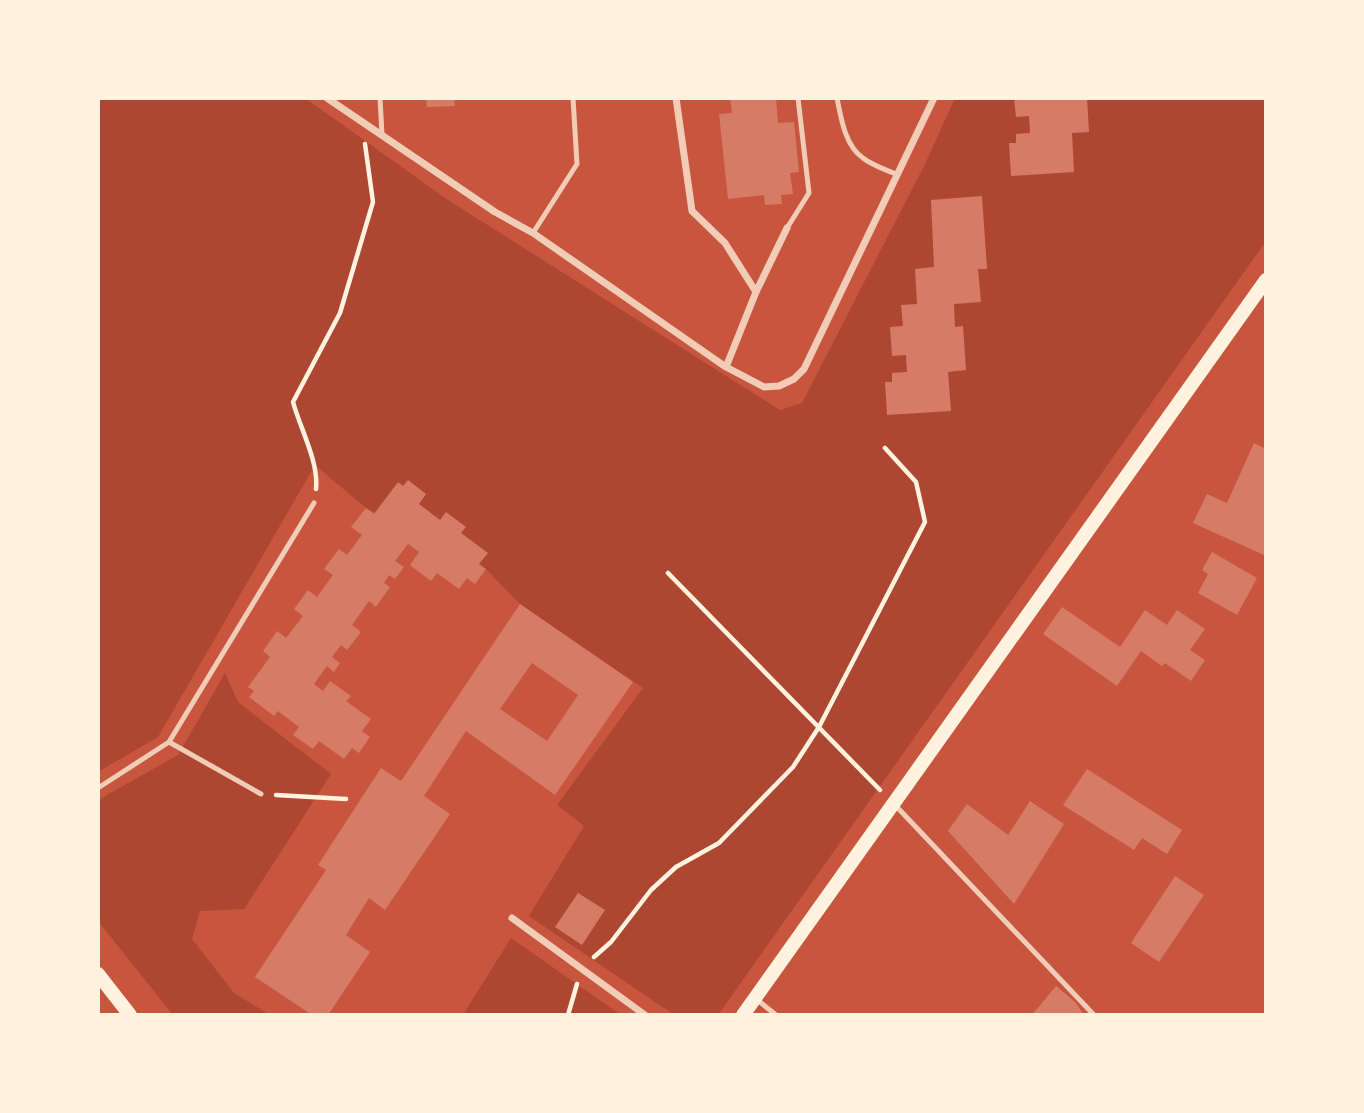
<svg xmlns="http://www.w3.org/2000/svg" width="1364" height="1113" font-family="'Times New Roman',serif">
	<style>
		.green { fill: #ae4732 }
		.building { fill: #d67c66; fill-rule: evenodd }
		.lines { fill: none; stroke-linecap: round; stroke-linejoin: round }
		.path { stroke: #fff3e0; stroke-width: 4.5 }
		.service { stroke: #f1ccb7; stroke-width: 5 }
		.minor { stroke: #f1ccb7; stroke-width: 7 }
		.secondary { stroke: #fff3e0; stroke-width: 14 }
	</style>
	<rect width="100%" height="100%" fill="#c8553d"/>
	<path class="green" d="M98 98H305L448 200 780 410 802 403 925 164 955 98H1266V241L718 1015H674L529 916 584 826 557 805 643 688 520 604 486 569 366 508 315 465 158 737 98 772Z
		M225 673 238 702 331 774 244 909 200 911 192 939 234 993 270 1015H173L98 921V800L178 755Z
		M511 938 621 1015H463Z"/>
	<path class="building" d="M426 98H454L455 106 427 107Z
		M730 98H776L778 123 794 122 799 172 790 173 793 194 781 195 782 204 765 205 764 195 728 199 719 114 732 113Z
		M1014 98H1087L1089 132 1072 133 1074 172 1011 176 1009 143H1016V134L1030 133 1029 116 1016 117Z
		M982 196 987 269H978L981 302 954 304 955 327 963 326 966 370 948 372 951 411 887 415 885 382H892V373L907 372 906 355 892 356 890 327 903 326 901 305 917 304 915 269 934 267 931 200Z
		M1254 443 1266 449 1264 555 1193 523 1207 494 1227 503Z
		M408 480 426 494 419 504 440 520 446 512 466 527 461 533 488 553 479 564 486 569 475 584 467 578 459 589 437 573 431 581 410 565 419 552 408 544 395 561 404 567 395 579 389 575 384 583 390 587 376 607 369 601 352 625 361 632 347 650 341 645 332 657 340 663 334 672 327 666 314 684 323 691 330 681 351 696 346 701 371 719 362 731 370 737 359 753 352 748 344 759 319 741 313 749 293 735 299 727 278 711 274 716 249 697 254 691 248 687 270 657 263 651 277 631 286 638 303 616 294 609 308 590 317 597 333 575 324 569 339 549 347 555 362 535 351 527 366 508 374 514 398 482 403 486Z
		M1212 552 1257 578 1237 615 1198 593 1208 574 1202 570Z
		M520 604 633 682 555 795 466 731 424 796 450 814 385 910 369 898 346 935 370 952 328 1015H312L255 977 326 870 318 865 381 768 401 781ZM532 663 578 695 547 741 500 709Z
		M1062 607 1120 647 1145 610 1167 625 1177 610 1205 629 1190 650 1205 660 1191 681 1165 663 1162 666 1141 651 1117 686 1043 634Z
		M1087 769 1182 830 1167 854 1142 838 1134 850 1063 805Z
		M1030 801 1064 824 1014 904 948 831 967 804 1008 835Z
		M1175 876 1204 895 1159 962 1131 943Z
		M578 893 605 910 582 945 555 927Z
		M1056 986 1075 1002 1084 1015H1032Z"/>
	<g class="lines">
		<path class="path" d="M316 489C319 462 300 428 293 402L340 313 373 202 365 144
			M668 573 880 790
			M276 795 346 799
			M594 957 611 942 651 890 676 867 719 843 793 767 819 727 925 522 916 482 885 448
			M568 1015 577 984"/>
		<path class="service" d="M380 98 382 135
			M837 98C841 118 845 146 863 158 873 166 887 170 898 175
			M787 228 809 193 798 98
			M533 233 577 164 573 98
			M169 742 261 794
			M98 788 169 742 314 503
			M895 805 1094 1015
			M755 998 776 1015"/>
		<path class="minor" d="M327 98 495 212 533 233 726 367 764 387 779 386 794 379 804 369 934 98
			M676 98 692 211 725 243 756 292
			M726 367 756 292 787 228
			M512 918 645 1015"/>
		<path class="secondary" d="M98 974 130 1015
			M743 1015 1266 280"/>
	</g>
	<rect width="1364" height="1113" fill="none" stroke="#fff3e0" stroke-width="200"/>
</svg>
